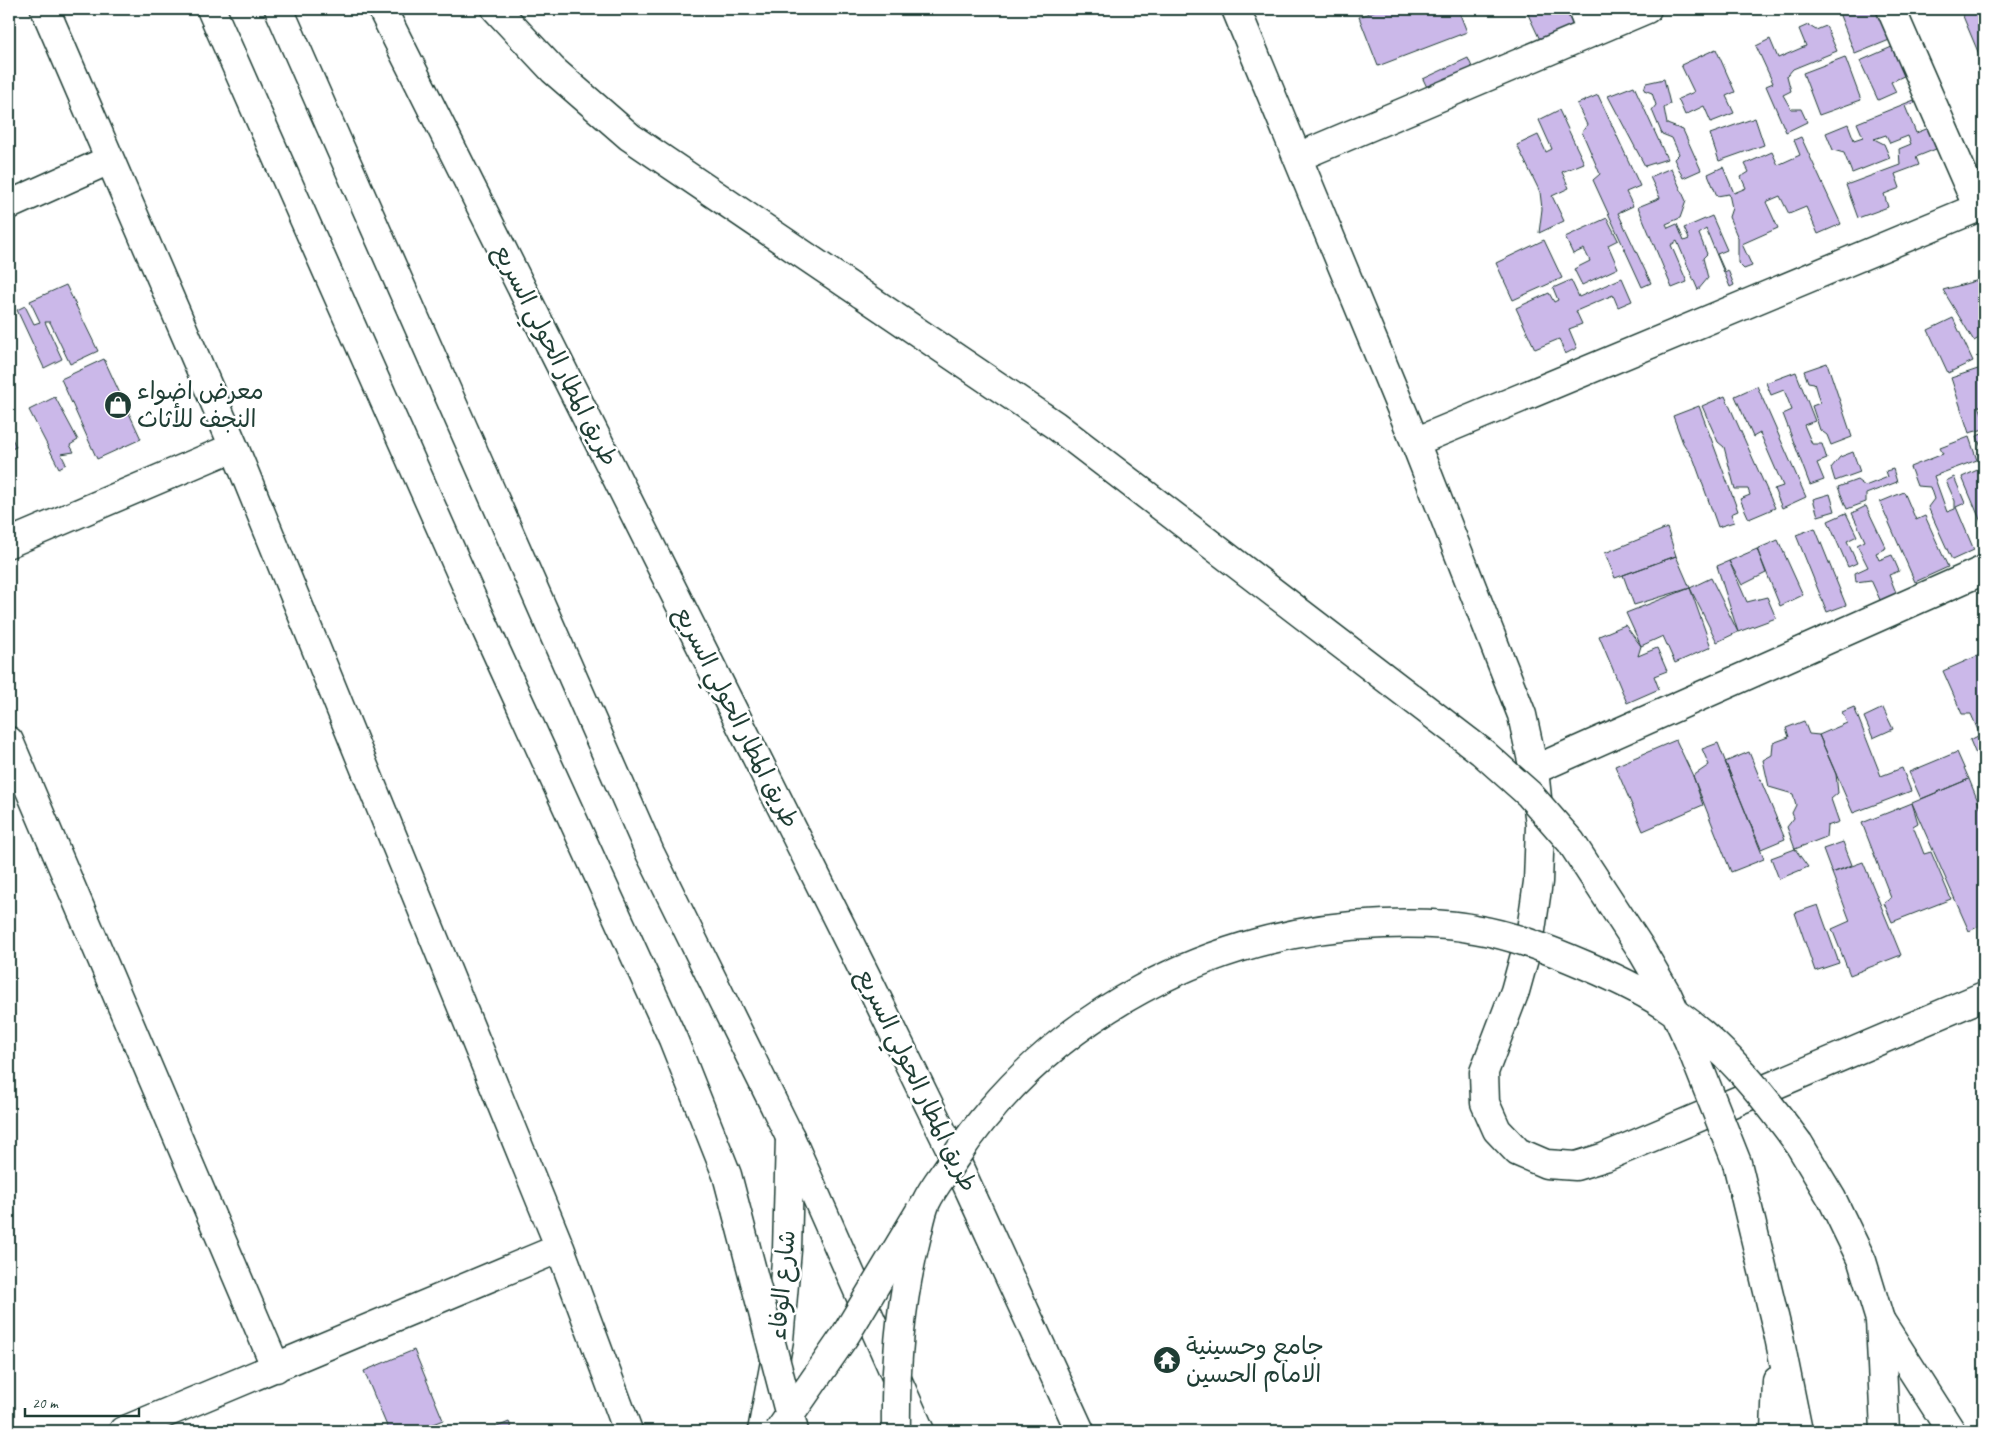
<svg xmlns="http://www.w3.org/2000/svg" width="1993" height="1440" font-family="Caveat,'Playpen Sans Arabic',sans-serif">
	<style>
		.building { fill: #cbb8e9; stroke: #1f3d34 }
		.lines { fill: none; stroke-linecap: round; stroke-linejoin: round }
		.minor-casing { stroke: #1f3d34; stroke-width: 31 }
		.major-casing { stroke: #1f3d34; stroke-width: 31 }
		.highway-casing { stroke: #1f3d34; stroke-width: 31 }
		.minor { stroke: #fff; stroke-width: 28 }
		.major { stroke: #fff; stroke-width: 28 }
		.highway { stroke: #fff; stroke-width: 28 }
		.major-bridge-casing { stroke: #1f3d34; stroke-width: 31; stroke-linecap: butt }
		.highway-bridge-casing { stroke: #1f3d34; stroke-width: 31; stroke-linecap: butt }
		.major-bridge { stroke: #fff; stroke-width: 28 }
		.highway-bridge { stroke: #fff; stroke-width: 28 }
		.labels { text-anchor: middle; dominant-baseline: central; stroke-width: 5; stroke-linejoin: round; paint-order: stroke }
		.street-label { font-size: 24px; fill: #1f3d34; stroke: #fff }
		.poi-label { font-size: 24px; fill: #1f3d34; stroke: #fff; text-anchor: start }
	</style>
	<rect width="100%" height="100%" fill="#fff"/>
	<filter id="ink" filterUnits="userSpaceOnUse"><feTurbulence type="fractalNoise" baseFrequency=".02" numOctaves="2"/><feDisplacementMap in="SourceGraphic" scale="10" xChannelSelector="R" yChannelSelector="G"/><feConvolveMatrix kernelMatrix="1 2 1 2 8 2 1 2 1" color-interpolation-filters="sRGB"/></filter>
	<g filter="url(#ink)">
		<path class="building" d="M1344 9H1359L1346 14Z
			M1379 9H1458L1467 32 1378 66 1359 17Z
			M1529 9H1570L1578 27 1542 44 1526 10Z
			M1849 9H1879L1892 39 1855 54 1839 13Z
			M1960 9H1984V58L1981 59Z
			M1808 25 1816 30 1826 26 1837 51 1793 69 1787 76 1791 91 1783 95 1791 109H1801L1807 122 1786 132 1766 86 1773 83 1756 46 1770 39 1778 58 1806 46 1799 29Z
			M1894 46 1908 74 1891 82 1896 92 1878 100 1860 61Z
			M1716 49 1735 92 1726 96 1734 113 1711 122 1704 106 1685 115 1678 99 1694 92 1681 65Z
			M1845 57 1861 100 1819 115 1803 73Z
			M1468 58 1480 85 1436 106 1423 79Z
			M1664 79 1670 104 1664 108 1667 124 1683 130 1701 170 1683 178 1674 159 1679 154 1672 138 1662 134 1652 110 1656 105 1652 93 1644 90 1646 83Z
			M1634 86 1667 159 1645 166 1608 96Z
			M1598 95 1640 186 1626 192 1633 206 1618 213 1651 283 1642 287 1593 180 1600 174 1582 132 1587 125 1577 104Z
			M1914 100 1915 103 1905 106 1916 133 1929 128 1936 149 1916 157 1919 165 1895 174 1900 188 1884 194 1888 207 1858 218 1846 185 1900 165 1899 149 1911 144 1908 136 1890 143 1886 135 1874 139 1884 144 1890 158 1852 173 1844 153 1833 150 1826 133 1848 124 1854 140 1863 137 1857 123Z
			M1559 110 1584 163 1562 172 1569 188 1552 196 1564 221 1539 233 1542 209 1540 192 1517 145 1538 135 1546 152 1552 149 1539 120Z
			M1755 118 1764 145 1719 161 1710 134Z
			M1801 137 1841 224 1818 234 1806 207 1789 214 1780 196 1766 202 1778 228 1742 244 1752 266 1744 269 1738 263V238L1729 217 1732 208 1729 194 1717 196 1708 174 1723 167 1734 193 1746 188 1741 177 1749 172 1745 164 1772 152 1778 165 1800 155 1794 140Z
			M1671 168 1686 201 1680 218 1666 224 1668 228 1677 224 1684 241 1689 239 1684 228 1712 216 1727 250 1717 254 1725 272 1728 270 1734 285 1730 287 1706 229 1699 234 1707 254 1703 258 1708 278 1698 290 1677 241 1671 245 1687 282 1672 288 1638 207 1660 198 1650 177Z
			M1607 218 1618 240 1608 245 1618 268 1582 285 1574 269 1590 261 1584 249 1573 254 1565 237Z
			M1544 240 1562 278 1513 300 1496 263Z
			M1622 278 1632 301 1618 307 1613 295 1576 311 1582 324 1569 329 1577 348 1565 354 1559 339 1535 349 1516 308 1549 293 1554 302 1558 300 1553 288 1571 280 1579 297Z
			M1979 280 1984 298V335L1974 341 1943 290Z
			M66 285 98 351 70 364 50 322H45L62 359 44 368 17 310 25 306 34 324 40 322 30 301Z
			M1953 318 1973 361 1948 373 1928 330Z
			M1984 350V364L1979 359 1980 351Z
			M104 359 141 439 97 459 61 379Z
			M1827 363 1852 437 1831 445 1827 435 1820 430 1812 406 1820 403 1814 383 1808 382 1804 371Z
			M1984 367V405L1979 406 1984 418V429L1969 433 1951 378Z
			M1796 372 1815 421 1804 425 1812 444H1822L1827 459 1817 463 1824 480 1810 485 1783 414 1792 410 1784 390 1771 395 1766 383Z
			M1757 386 1806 497 1782 508 1774 489 1783 486 1760 433 1753 437 1735 396Z
			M1725 396 1775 508 1749 519 1740 499 1750 495 1748 489H1735L1724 447 1718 442 1702 406Z
			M55 397 78 440 70 445 74 452 61 454 66 464 59 468 29 410Z
			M1699 406 1738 511 1731 514 1734 522 1718 527 1694 460 1683 443 1673 416Z
			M9 432 16 447 9 450Z
			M1984 433V453L1983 454 1977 436Z
			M1969 437 1977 460 1934 476 1947 512 1955 509V501L1946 481 1954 477 1965 503 1956 507 1974 550 1952 560 1928 507 1934 499 1930 487 1917 486 1910 467 1943 454 1940 448Z
			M1853 452 1860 472 1835 481 1831 468 1840 457Z
			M1984 467V529L1962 477Z
			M1893 469 1897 482 1866 494V502L1847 509 1838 487 1857 480 1865 486 1888 477 1886 471Z
			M1904 492 1916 520 1925 516 1948 567 1915 582 1880 502Z
			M1830 494 1835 511 1818 516 1813 499Z
			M1866 506 1886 548 1876 553 1879 560 1892 555 1899 571 1889 575 1897 595 1881 602 1871 580 1856 582 1855 573 1868 567 1857 545 1865 541 1852 513Z
			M1846 513 1857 536 1847 541 1857 563 1848 567 1828 521Z
			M1667 528 1676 556 1615 578 1605 553Z
			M1815 528 1846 605 1827 612 1796 535Z
			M1778 540 1803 595 1780 606 1757 549Z
			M1757 549 1766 573 1742 585 1729 561Z
			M1676 556 1690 588 1634 605 1623 575Z
			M1729 561 1747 602 1767 597 1776 618 1738 632 1717 566Z
			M1711 578 1738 632 1717 642 1690 588Z
			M1690 588 1711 647 1675 663 1663 636 1641 646 1626 613Z
			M1625 625 1641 646 1638 656 1657 648 1667 671 1654 676 1659 689 1627 703 1599 636Z
			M1984 653V769H1982L1970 740 1980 735 1971 714H1962L1943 671Z
			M1854 707 1881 776 1902 768 1911 791 1853 813 1819 735 1847 723 1842 712Z
			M1883 708 1893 729 1873 738 1864 717Z
			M1804 721 1809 734 1819 735 1836 774 1838 793 1831 799 1839 822 1827 826 1826 837 1795 849 1787 827 1794 818 1792 813 1796 805 1793 794 1769 787 1763 760 1772 755 1773 743 1789 737 1786 728Z
			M1676 740 1693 776 1703 805 1643 831 1615 766Z
			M1718 743 1764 859 1731 872 1693 776 1709 765 1702 749Z
			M1749 752 1785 839 1761 849 1725 762Z
			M1957 752 1969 779 1921 799 1909 772Z
			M1969 779 1984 816V924L1969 931 1912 803Z
			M1912 803 1918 823 1913 826 1924 854 1931 852 1951 899 1892 922 1884 903 1891 898 1862 823Z
			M1843 842 1852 865 1832 873 1823 849Z
			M1795 849 1808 867 1779 879 1771 858Z
			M1863 862 1901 955 1850 975 1832 929 1850 921 1832 873Z
			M1818 905 1839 963 1815 971 1795 913Z
			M414 1350 443 1420 415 1431H389L364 1371Z
			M509 1422 513 1431H487Z"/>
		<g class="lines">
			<g class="minor-casing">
				<path id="minor" d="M45 9 234 447 560 1248 628 1431
					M1236 9 1415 442 1522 715 1534 770 1540 826 1538 882 1530 937 1515 991 1484 1072 1485 1103 1497 1130 1518 1152 1546 1164 1576 1166 1605 1157 1984 996
					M1582 9 1591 32
					M1891 9 1978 208
					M1298 157 1647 9
					M9 205 109 160
					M1415 442 1984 205
					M9 543 234 447
					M9 741 276 1368
					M1534 770 1984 570
					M123 1431 560 1248"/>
			</g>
			<g class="major-casing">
				<path id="major" d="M1880 1320 1951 1431
					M762 1431 779 1340 787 1250 790 1137"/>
			</g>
			<g class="highway-casing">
				<path id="highway" d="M211 9 475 605
					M279 9 650 853 790 1137 920 1431
					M382 9 870 984 952 1152 1080 1431
					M496 9 553 70 630 137 863 295
					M1799 1144 1832 1199 1862 1261 1880 1320 1885 1431
					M1779 1337 1798 1431
					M1775 1431 1777 1381"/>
			</g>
			<use href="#minor" class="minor"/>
			<use href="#major" class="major"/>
			<use href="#highway" class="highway"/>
			<g class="major-bridge-casing">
				<path id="major-bridge" d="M779 1431 846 1334 920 1211"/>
			</g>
			<g class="highway-bridge-casing">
				<path id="highway-bridge" d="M863 295 1055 425 1482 752 1529 794 1571 842 1639 946 1667 994 1689 1042 1737 1163 1779 1337
					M475 605 673 1039 727 1175 794 1431
					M896 1431C895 1366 900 1303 916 1239 919 1228 921 1213 926 1202 933 1187 945 1173 954 1159 1049 1015 1214 929 1384 924 1414 923 1445 923 1474 929 1512 935 1550 950 1585 965 1616 978 1648 993 1676 1013 1726 1048 1763 1095 1799 1144"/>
			</g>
			<use href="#major-bridge" class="major-bridge"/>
			<use href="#highway-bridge" class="highway-bridge"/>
		</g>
	</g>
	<defs>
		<g id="shop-disc" transform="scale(1.4375)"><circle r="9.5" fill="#1f3d34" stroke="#fff"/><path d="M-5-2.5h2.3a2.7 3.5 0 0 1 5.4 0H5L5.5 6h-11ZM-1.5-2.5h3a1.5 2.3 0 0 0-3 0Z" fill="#fff"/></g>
		<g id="temple-disc" transform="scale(1.4375)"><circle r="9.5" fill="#1f3d34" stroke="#fff"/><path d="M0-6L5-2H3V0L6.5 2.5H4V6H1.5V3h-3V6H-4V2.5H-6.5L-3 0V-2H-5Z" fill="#fff"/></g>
	</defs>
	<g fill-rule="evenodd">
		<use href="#shop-disc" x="118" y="405"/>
		<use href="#temple-disc" x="1167" y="1360"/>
	</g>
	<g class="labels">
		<g class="street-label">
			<text transform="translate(556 355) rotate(63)">طريق المطار الحولي السريع</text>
			<text transform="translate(737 717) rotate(63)">طريق المطار الحولي السريع</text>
			<text transform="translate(917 1080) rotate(64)">طريق المطار الحولي السريع</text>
			<text transform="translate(782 1285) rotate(-85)">شارع الوفاء</text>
		</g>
		<g class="poi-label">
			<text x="137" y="391">معرض اضواء<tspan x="137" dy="28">النجف للأثاث</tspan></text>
			<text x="1186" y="1346">جامع وحسينية<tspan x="1186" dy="28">الامام الحسين</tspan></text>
		</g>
	</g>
	<rect width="1993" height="1440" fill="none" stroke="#fff" stroke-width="30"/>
	<rect x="15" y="15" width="1963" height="1410" fill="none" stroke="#1f3d34" stroke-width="2" filter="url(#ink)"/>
	<path d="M25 1408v8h114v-8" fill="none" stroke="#1f3d34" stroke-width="2.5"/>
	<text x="32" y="1408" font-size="15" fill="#1f3d34" stroke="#ffffff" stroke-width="4" paint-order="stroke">20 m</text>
</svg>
